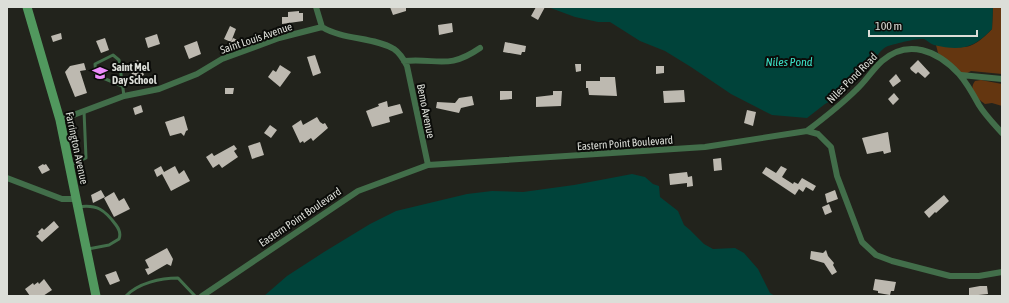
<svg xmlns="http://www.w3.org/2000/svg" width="1009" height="303" font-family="'Asap Condensed',sans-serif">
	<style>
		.green { fill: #643610 }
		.water { fill: #00433a }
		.building { fill: #bdb9b0 }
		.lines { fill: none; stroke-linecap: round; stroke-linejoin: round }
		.lane { stroke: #426e4a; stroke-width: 3 }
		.street { stroke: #426e4a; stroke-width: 6 }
		.secondary { stroke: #51985e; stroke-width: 9 }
		.labels { text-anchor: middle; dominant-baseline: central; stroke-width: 4; stroke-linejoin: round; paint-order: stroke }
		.street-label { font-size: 11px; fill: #dcded8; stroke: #0b0c09 }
		.poi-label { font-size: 11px; font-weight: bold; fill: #dcded8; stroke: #0b0c09; text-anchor: start }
		.water-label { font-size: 12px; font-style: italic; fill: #3be0c6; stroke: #0b0c09 }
	</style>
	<rect width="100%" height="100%" fill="#22231c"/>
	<path class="green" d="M993 7H1002V74L971 71 962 76 938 53 936 45C965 47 969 53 992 29Z
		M981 80 1002 84V106L992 103 985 104C977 98 968 90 975 81Z"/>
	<path class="water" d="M548 7H993L992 29C973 49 960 51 934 45 930 44 927 40 924 39 917 38 894 44 888 46 876 51 875 65 865 70 849 80 842 78 836 98L825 104 807 118 772 115 731 94 691 67 665 51 640 41 610 22H598L575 17Z
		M632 174 645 177 653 184 659 186 660 197 678 211 684 225 690 230 704 244 713 249 735 248 744 253 758 269 770 293 775 296H264L287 276 324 252 370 224 396 211 467 194 492 191 523 192 574 185Z"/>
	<path class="building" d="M390 7H406V11L393 15Z
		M536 7H545L538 20 531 16Z
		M299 11V13H303V21L282 24V17H288V12Z
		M452 23 453 32 439 35 438 25Z
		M230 26 236 29 231 42 224 39Z
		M61 33 62 39 53 42 51 36Z
		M157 34 160 44 148 48 145 38Z
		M105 38 109 50 101 53 96 41Z
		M233 38 240 41 237 47 230 44Z
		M197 41 201 54 189 59 184 46Z
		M505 42 526 46 525 52H522L521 55 503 52Z
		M315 55 321 73 313 76 307 57Z
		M138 60 144 75 134 79 129 67 132 66 130 63Z
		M918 60 930 73 925 78 918 72 916 74 911 70 910 68Z
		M84 63 86 70 80 71 87 93 75 97 65 72 70 66Z
		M575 64H581V71L576 72Z
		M280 65 291 72 280 87 268 77 273 70 276 72Z
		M656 66H664V73L656 74Z
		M896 74 901 81 893 87 889 81Z
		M600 77H615L617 96 589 95 588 88H586V81H600Z
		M225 88H234L233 94H225Z
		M684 90 685 102 664 103 663 91Z
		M500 91H512V99L500 100Z
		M553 91H562L561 106 536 107V97L553 95Z
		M894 93 899 99 893 105 888 99Z
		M472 96 474 105 461 108 459 113 436 108 437 102 455 103 459 98Z
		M387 101 388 107 400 104 403 113 389 117 390 122 372 127 366 111 379 106 378 104Z
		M141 105 143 112 135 115 133 108Z
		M747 110 756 112 753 126 744 123Z
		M184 116 188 130 186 131 184 136 181 133 170 136 165 122Z
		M317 117 320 122 323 124 325 123 328 128 313 141 311 138 304 143 303 141 300 143 292 126 301 120 303 125Z
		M270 125 277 130 271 138 264 133Z
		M888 132 891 152 884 154 883 151 867 154 862 138Z
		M260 142 264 155 252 159 248 146Z
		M234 145 237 149 234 151 238 157 222 168 219 164 213 168 206 157 212 153 214 156Z
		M721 158 722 170 714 171 713 159Z
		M43 164 44 165 46 164 50 170 42 174 38 167Z
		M161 166 164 172 175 166 179 174 184 170 190 181 171 191 162 174 157 177 154 170Z
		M781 166 787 169 782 177 793 184 794 182 798 184 802 178 816 186 813 191 806 187 803 192 799 189 795 195 762 173 766 167 776 173Z
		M687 172 688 177 692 176 693 186 687 187V183L670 185 669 174Z
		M101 190 105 197 93 203 91 195Z
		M835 190 838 199 827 203 825 194Z
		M114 192 119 201 124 198 130 209 114 217 104 198Z
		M944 195 949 201 936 213 935 212 929 218 924 212Z
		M829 204 832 212 825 215 822 207Z
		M54 221 59 227 42 242 36 236 39 234 38 232 42 228 44 230Z
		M167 248 173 259 171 266 167 264 148 275 145 269 149 268 145 260Z
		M826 250 828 256 834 263 833 265 837 272 832 275 824 263 810 259 811 251 823 253Z
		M116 271 120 281 110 285 105 275Z
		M44 279 52 290 43 296H30L25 289 33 283 34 285 38 282 39 284Z
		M875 279 896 282 894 291H891L890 295 878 293V291L873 290Z
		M980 286H987L988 294 969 296V288Z"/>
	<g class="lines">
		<path class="lane" d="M122 86 96 75 95 64 113 55 119 60 124 96
			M71 165 86 158 84 111
			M78 207C97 204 105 210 116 225 119 229 121 234 119 239L109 245 88 249
			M126 296C138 283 161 278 178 278L195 296"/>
		<path class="street" d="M316 7 322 27
			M322 27C343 40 374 37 394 49 400 53 404 60 407 66L428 165
			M404 61C439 58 448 70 480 48
			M961 75 1002 79
			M60 120 124 96 159 89 197 74 222 59 279 38 322 27
			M807 131C824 118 841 105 856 90 866 81 872 70 882 61 908 38 938 51 959 74 967 83 973 94 979 105 985 115 994 124 1002 133
			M7 178 62 199H76
			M202 296 358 191 428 165 705 147 807 131 818 134 831 147 837 176 862 242 876 255 892 261 950 276H979L1002 272"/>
		<path class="secondary" d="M27 7 60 120 96 296"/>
	</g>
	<defs>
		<g id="school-bare" transform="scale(1.2)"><path d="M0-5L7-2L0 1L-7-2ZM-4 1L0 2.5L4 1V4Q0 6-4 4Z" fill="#ec8cfa" stroke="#0b0c09" stroke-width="2.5" paint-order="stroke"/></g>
	</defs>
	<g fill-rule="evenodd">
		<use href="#school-bare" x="100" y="73"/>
	</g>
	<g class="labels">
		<g class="street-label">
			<text transform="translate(256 38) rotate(-19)">Saint Louis Avenue</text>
			<text transform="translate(852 78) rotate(-45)">Niles Pond Road</text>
			<text transform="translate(426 111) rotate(79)">Bemo Avenue</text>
			<text transform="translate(625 143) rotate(-4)">Eastern Point Boulevard</text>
			<text transform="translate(77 148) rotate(78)">Farrington Avenue</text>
			<text transform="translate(300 217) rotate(-34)">Eastern Point Boulevard</text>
		</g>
		<g class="poi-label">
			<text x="112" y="67">Saint Mel<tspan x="112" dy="13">Day School</tspan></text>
		</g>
		<g class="water-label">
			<text x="789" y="62">Niles Pond</text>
		</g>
	</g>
	<rect width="1009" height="303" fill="none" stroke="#dcded8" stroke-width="16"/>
	<path d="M869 30v6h108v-6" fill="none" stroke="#dcded8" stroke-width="2"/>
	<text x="875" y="30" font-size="12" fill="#dcded8" stroke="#0b0c09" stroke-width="3" paint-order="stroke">100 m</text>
</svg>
